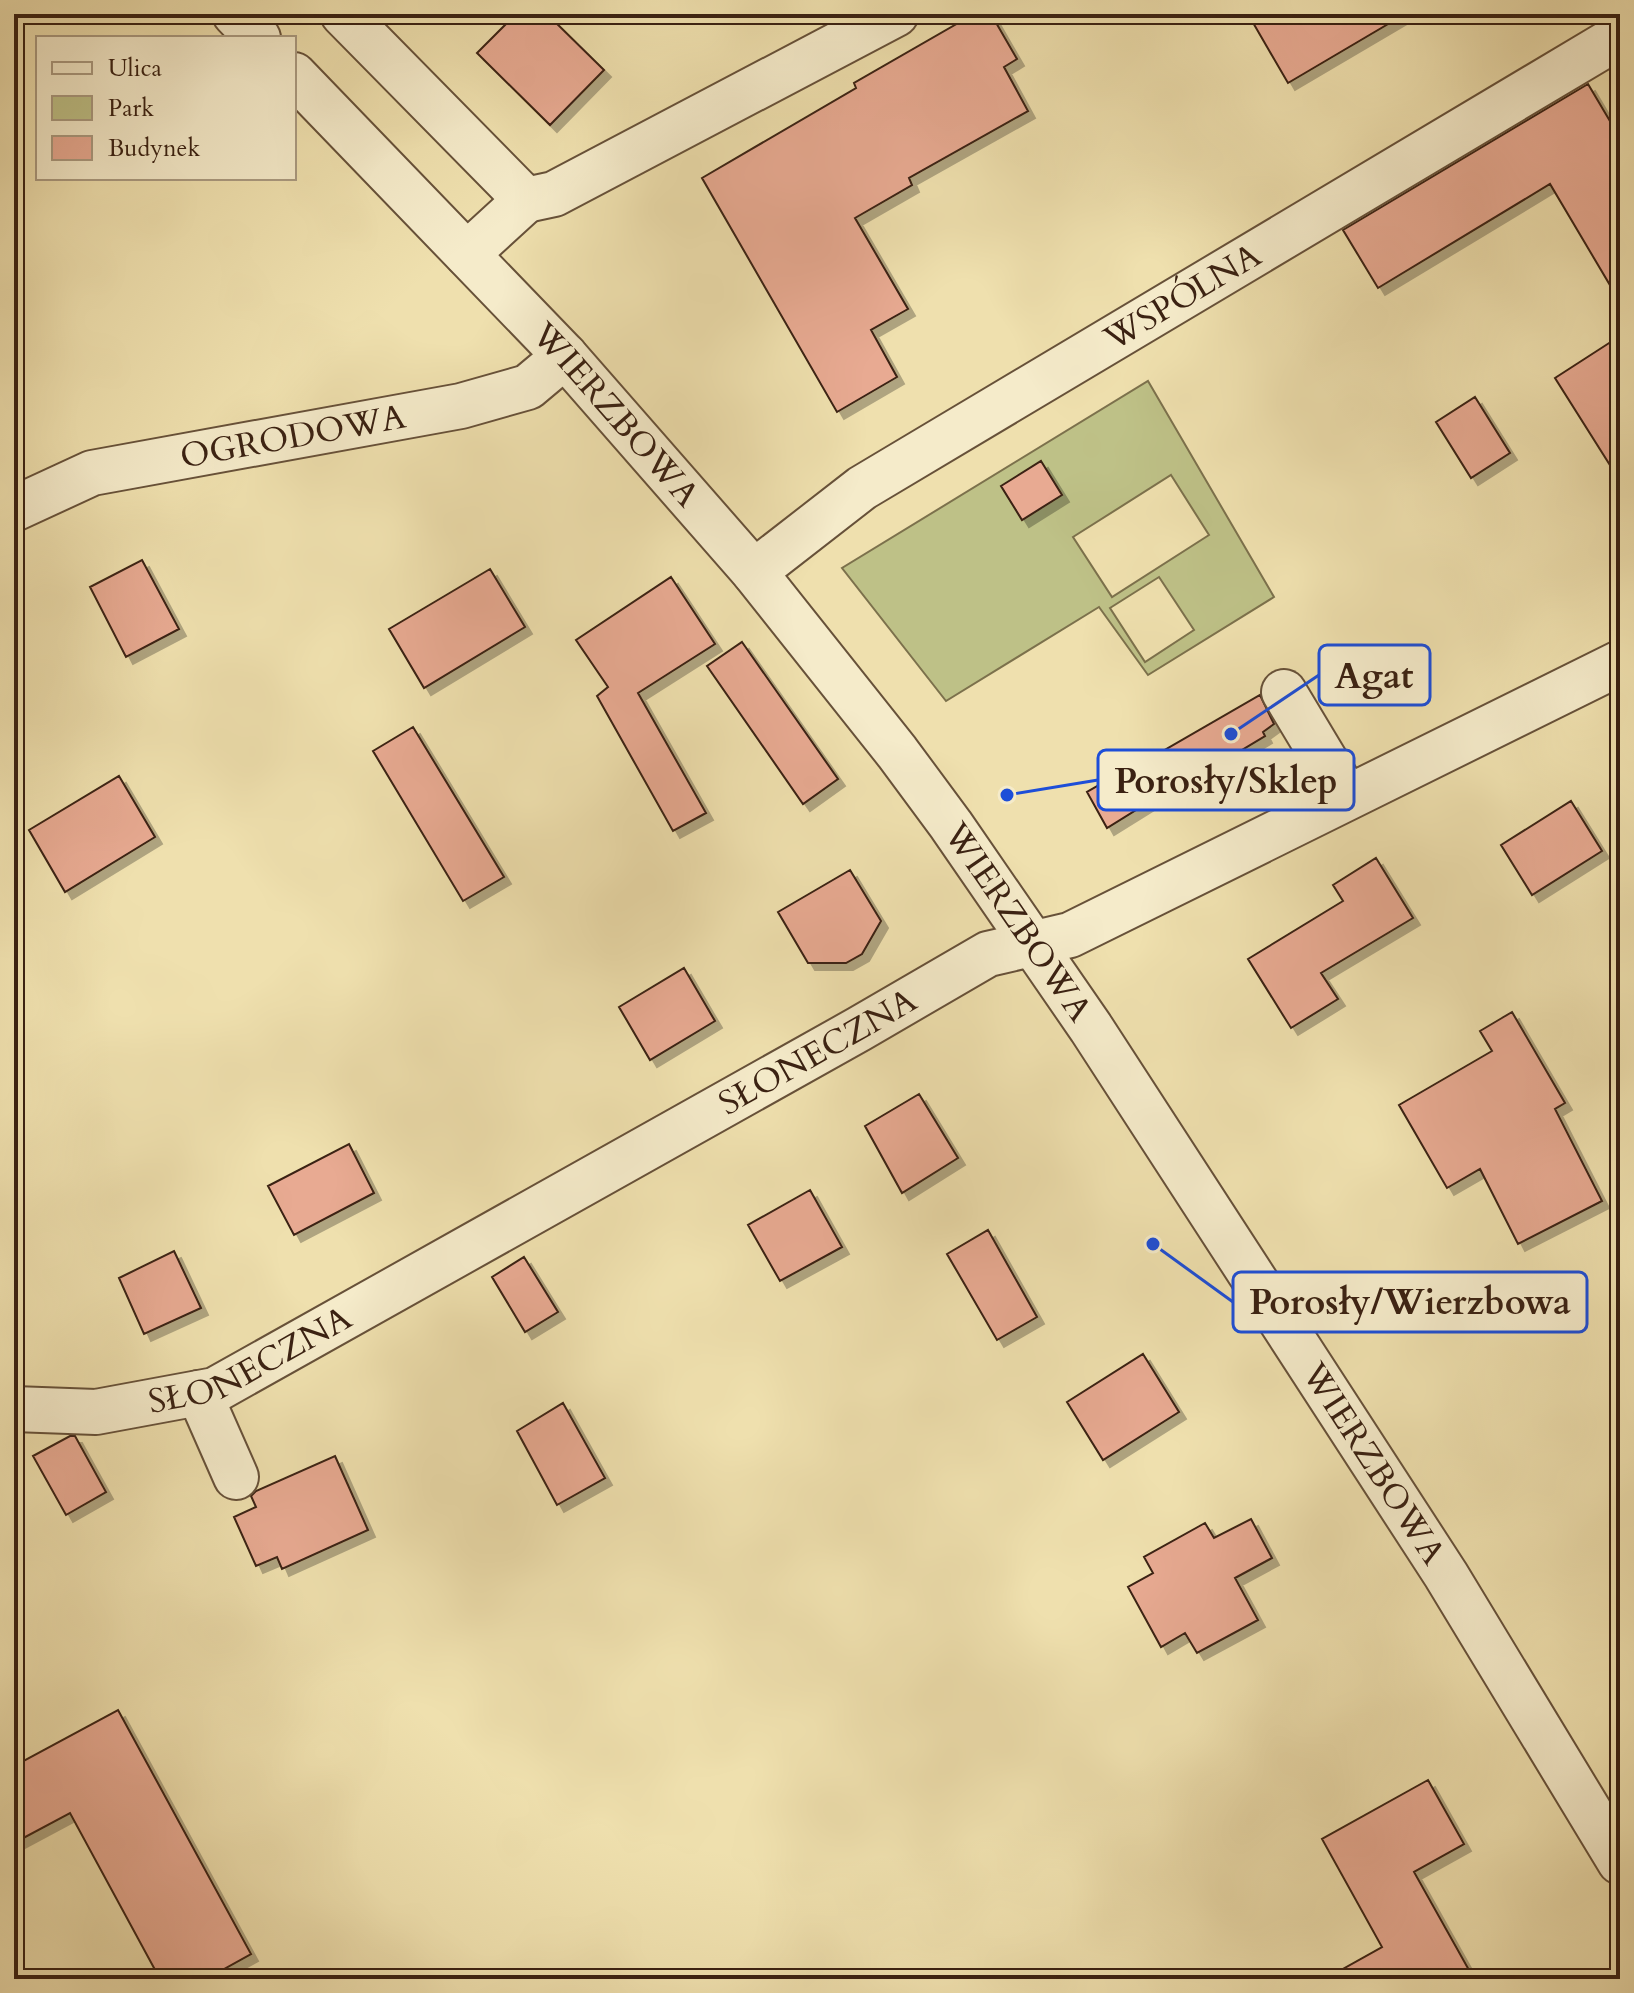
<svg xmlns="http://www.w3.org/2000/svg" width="1634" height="1993" font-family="Cardo,serif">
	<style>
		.green { fill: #bec187; stroke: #7c714c; stroke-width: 2; fill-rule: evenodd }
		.building { fill: #e8aa92; stroke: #3a2112; stroke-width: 2; filter: url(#shadow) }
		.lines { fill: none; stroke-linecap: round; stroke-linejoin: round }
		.minor-casing { stroke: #675139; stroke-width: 48 }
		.minor { stroke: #f5ebca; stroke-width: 44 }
		.labels { text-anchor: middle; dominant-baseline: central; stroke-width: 8; stroke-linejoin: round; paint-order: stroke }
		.street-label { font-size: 34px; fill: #3a2112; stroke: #f5ebca }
		.leader { fill: none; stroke: #1d4ed8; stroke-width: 3 }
		.callout-dot { fill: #1d4ed8; stroke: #f5ebca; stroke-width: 3 }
		.callout { fill: #f5ebca; stroke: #1d4ed8; stroke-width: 3 }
		.callout-label { font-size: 36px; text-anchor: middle; font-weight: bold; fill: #3a2112 }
	</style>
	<defs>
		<filter id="shadow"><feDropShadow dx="7" dy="7" stdDeviation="0" flood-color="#0004"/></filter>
	</defs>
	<rect width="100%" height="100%" fill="#efe0ae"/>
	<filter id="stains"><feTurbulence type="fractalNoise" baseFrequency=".0025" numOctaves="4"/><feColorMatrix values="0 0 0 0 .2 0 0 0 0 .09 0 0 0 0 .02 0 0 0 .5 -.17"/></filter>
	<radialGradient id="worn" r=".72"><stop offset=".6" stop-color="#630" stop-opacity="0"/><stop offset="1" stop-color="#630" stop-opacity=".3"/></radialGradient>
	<path class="green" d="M1148 381 1274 597 1148 675 1099 607 946 701 842 568ZM1171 475 1209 535 1112 597 1073 537ZM1159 577 1194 630 1145 662 1110 608Z"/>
	<path class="building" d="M516 14H547L604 70 550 125 477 53Z
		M974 14H991L1017 59 1004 67 1028 111 909 178 912 185 855 218 908 309 871 330 897 377 837 412 702 178 856 88 854 83Z
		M1248 14H1405L1288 83Z
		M1588 84 1620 138V302L1550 184 1378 288 1343 230Z
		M1620 336V481L1555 378Z
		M1475 397 1510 453 1471 478 1436 422Z
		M1041 461 1062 495 1022 520 1001 486Z
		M142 560 179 629 126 657 90 587Z
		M490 569 525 627 424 688 389 629Z
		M671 577 715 644 638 693 706 813 673 831 597 696 608 687 576 640Z
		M742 642 838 779 803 804 707 666Z
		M1260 695 1274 724 1263 732 1265 736 1217 765 1215 761 1107 828 1087 792 1153 754 1154 756Z
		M413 727 504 877 463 901 373 751Z
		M119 776 155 837 65 892 29 830Z
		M1571 801 1602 851 1532 895 1501 845Z
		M1376 858 1413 918 1321 973 1338 999 1291 1028 1248 959 1343 901 1333 885Z
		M850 870 881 921 862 954 846 963H808L778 912Z
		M684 968 715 1021 650 1060 619 1007Z
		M1512 1012 1565 1103 1555 1109 1602 1201 1518 1244 1480 1169 1447 1188 1399 1105 1492 1051 1480 1031Z
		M919 1094 958 1158 902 1193 865 1126Z
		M349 1144 374 1193 294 1235 268 1186Z
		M810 1190 842 1247 780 1281 748 1225Z
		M988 1230 1037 1317 997 1340 947 1254Z
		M174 1251 201 1308 144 1334 119 1278Z
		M524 1257 558 1312 525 1332 492 1277Z
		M1143 1354 1179 1412 1103 1460 1067 1402Z
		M563 1403 605 1478 557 1505 517 1431Z
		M70 1436H75L106 1492 66 1515 33 1456Z
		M335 1456 368 1530 282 1569 277 1557 256 1566 234 1517 256 1507 251 1496 256 1491Z
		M1251 1519 1272 1558 1235 1578 1258 1620 1197 1653 1185 1633 1161 1647 1128 1587 1153 1573 1144 1557 1205 1523 1214 1538Z
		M118 1710 251 1954 206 1979H160L70 1813 14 1843V1766Z
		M1428 1780 1464 1844 1414 1872 1474 1979H1325L1382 1947 1322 1839Z"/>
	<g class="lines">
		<g class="minor-casing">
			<g id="minor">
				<path d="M235 14 258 38"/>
				<path d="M343 14 526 200 554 194 896 14"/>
				<path id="s1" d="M294 75 565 356 754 572 897 752 951 825 1091 1028 1446 1575 1620 1862"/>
				<path d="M467 254 526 200"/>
				<path id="s2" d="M14 509 92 473 461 406 528 387 565 356"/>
				<path id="s3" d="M754 572 862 488 1620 36"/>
				<path d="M1284 692 1347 797"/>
				<path d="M199 1393 236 1477"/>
				<path id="s4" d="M14 1409 96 1412 215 1390 859 1029 988 954 1070 935 1620 663"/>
			</g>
		</g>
		<use href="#minor" class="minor"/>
	</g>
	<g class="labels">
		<g class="street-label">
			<text stroke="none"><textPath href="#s3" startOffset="510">WSPÓLNA</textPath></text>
			<text stroke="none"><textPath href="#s1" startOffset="468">WIERZBOWA</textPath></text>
			<text stroke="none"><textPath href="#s2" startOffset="290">OGRODOWA</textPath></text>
			<text stroke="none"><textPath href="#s1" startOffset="1116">WIERZBOWA</textPath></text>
			<text stroke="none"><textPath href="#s4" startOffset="894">SŁONECZNA</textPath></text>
			<text stroke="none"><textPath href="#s4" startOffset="246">SŁONECZNA</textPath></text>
			<text stroke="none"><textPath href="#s1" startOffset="1764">WIERZBOWA</textPath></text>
		</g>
	</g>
	<path class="leader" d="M1231 734L1319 675M1007 795L1098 780M1153 1244L1233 1302"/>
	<g class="callout-dot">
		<circle cx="1231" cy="734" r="8"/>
		<circle cx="1007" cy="795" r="8"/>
		<circle cx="1153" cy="1244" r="8"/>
	</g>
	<g class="callout">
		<rect x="1319" y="645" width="111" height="60" rx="8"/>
		<rect x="1098" y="750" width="256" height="60" rx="8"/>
		<rect x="1233" y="1272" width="354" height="60" rx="8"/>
	</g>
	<g class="callout-label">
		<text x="1374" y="688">Agat</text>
		<text x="1226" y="793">Porosły/Sklep</text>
		<text x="1410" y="1314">Porosły/Wierzbowa</text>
	</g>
	<rect width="1634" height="1993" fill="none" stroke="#efe0ae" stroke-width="48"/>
	<rect x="16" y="16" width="1602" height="1961" fill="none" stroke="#3a2112" stroke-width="4"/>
	<rect x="24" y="24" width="1586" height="1945" fill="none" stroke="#3a2112" stroke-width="2"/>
	<rect x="36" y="36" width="260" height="144" fill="#f5ebca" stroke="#aa9a80" stroke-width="2"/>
	<rect x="52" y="62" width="40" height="12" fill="#f5ebca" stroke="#aa9a80" stroke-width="2"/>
	<text x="108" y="76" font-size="24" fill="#3a2112">Ulica</text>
	<rect x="52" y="96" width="40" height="24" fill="#bec187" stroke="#aa9a80" stroke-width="2"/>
	<text x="108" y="116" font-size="24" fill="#3a2112">Park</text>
	<rect x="52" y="136" width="40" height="24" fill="#e8aa92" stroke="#aa9a80" stroke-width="2"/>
	<text x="108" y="156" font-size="24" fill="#3a2112">Budynek</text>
	<rect width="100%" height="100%" filter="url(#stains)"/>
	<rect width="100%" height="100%" fill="url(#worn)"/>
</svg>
